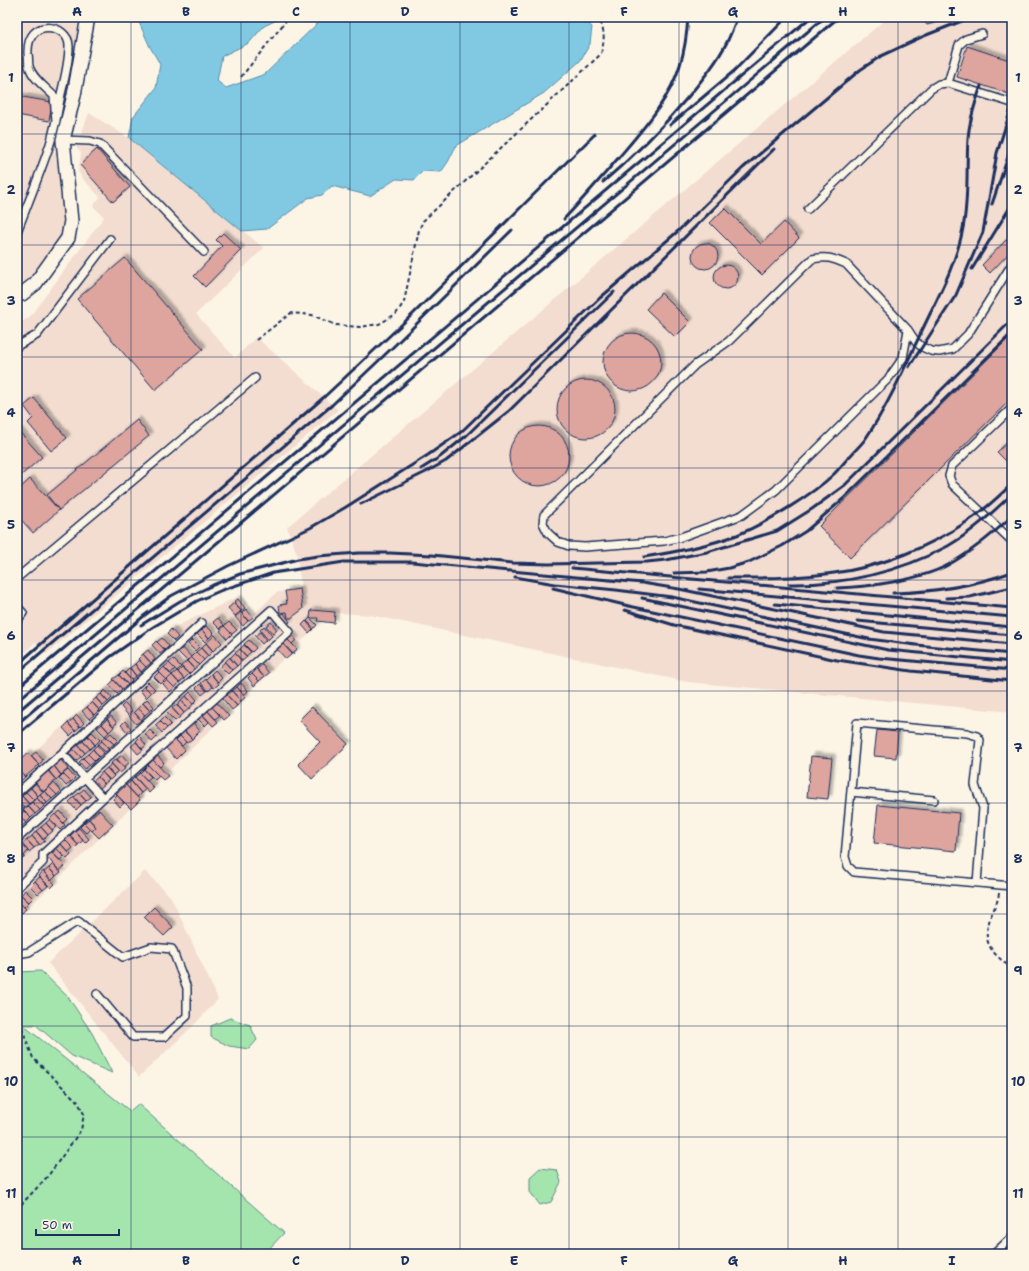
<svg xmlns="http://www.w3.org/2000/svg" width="1029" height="1271" font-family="'Shantell Sans',sans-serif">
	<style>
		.built { fill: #f3ddd0 }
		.green { fill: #a4e5ae; stroke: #608a86 }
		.water { fill: #81c9e2; stroke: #588bad }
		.building { fill: #dea49e; stroke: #1b2f5e; filter: url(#shadow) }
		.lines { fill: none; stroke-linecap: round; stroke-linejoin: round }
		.service-casing { stroke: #1b2f5e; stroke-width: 10 }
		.minor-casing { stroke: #1b2f5e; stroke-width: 16 }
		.path { stroke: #1b2f5e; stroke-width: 2; stroke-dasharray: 4 3; stroke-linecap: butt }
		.service { stroke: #fcf5e5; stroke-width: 7 }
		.minor { stroke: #fcf5e5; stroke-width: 13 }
		.rail { stroke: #1b2f5e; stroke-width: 3 }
		.grid { fill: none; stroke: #1b2f5e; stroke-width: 1; stroke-opacity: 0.55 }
		.neatline { fill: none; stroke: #1b2f5e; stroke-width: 1.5 }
		.grid-label { font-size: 13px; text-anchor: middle; font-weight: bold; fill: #1b2f5e }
	</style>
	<defs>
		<filter id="shadow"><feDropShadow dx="3.5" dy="-3.5" stdDeviation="1" flood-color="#0004"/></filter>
	</defs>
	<rect width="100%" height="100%" fill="#fcf5e5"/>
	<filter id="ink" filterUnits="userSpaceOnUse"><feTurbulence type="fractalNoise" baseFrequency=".025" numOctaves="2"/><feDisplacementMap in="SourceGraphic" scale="8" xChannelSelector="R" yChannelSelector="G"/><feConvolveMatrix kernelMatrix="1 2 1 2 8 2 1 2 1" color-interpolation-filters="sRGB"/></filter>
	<g filter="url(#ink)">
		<path class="built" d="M17 17H81L68 104 55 148 67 222 60 240 23 285 17 288Z
			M888 17H1012V712L687 682 370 615 310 611 312 631 17 919V767L171 629 237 597 251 617 276 593 301 587 297 554 287 527Z
			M89 113 129 138 264 248 196 314 235 358 256 337 338 410 46 654 35 642 17 661V324L29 318 104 217 93 206 100 197 82 178 78 172 81 153 76 147Z
			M145 871 171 897 218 999 193 1026 139 1077 48 963Z"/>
		<path class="green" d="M41 971 68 997 92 1033 112 1073 72 1056 36 1025H23L130 1111 138 1104 284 1233 264 1254H17V972Z
			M230 1018 250 1025 257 1040 249 1049 229 1046 211 1037V1026Z
			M540 1168 557 1170 561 1182 551 1202 540 1205 530 1192V1177Z"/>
		<path class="water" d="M138 17H279V19L264 26 249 43 222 56 217 81 226 88 265 74 324 17H583L592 27 590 44 580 61 544 93 456 146 448 162 441 172 423 171 414 180 396 179 370 196 332 186 322 195 308 198 267 229 242 231 129 138 133 117 156 88 160 64 150 47 138 20Z"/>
		<path class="building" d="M920 17H950L946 20 927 25Z
			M967 46 1012 61V95L957 77Z
			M17 96 52 102 49 121 17 115Z
			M97 149 130 187 113 202 80 165Z
			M725 208 761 244 784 222 799 238 762 275 710 223Z
			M223 233 241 250 205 287 194 276 222 246 216 240Z
			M1006 240 1012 245V250L990 273 982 265Z
			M692 256a13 13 0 1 1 26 0a13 13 0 1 1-26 0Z
			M125 258 203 349 155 390 77 299Z
			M714 277a12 12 0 1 1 24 0a12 12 0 1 1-24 0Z
			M661 293 690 322 675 337 646 309Z
			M603 362a29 29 0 1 1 58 0a29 29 0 1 1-58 0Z
			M1012 335V398L850 558 819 526Z
			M557 409a29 29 0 1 1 58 0a29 29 0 1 1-58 0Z
			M34 398 67 438 51 451 28 423 33 418 24 406Z
			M137 420 149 436 59 510 47 495Z
			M509 456a30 30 0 1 1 60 0a30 30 0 1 1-60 0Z
			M17 429 42 457 17 479Z
			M1012 438V467L997 452Z
			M30 479 59 510 33 533 17 515V491Z
			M300 589 303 609 291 618H288L287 612 280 613 279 605 287 604 285 591Z
			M238 599 245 608 241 611 234 602Z
			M234 603 241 611 235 616 228 608Z
			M246 609 253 617 248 621 242 613Z
			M311 610 335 612 334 623 317 621 318 618H310Z
			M241 612 248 621 243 626 235 617Z
			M284 613 290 622 285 625 279 616Z
			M218 618 224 625 220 629 213 622Z
			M310 618 317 625 314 628 307 621Z
			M306 621 313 629 309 633 302 625Z
			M229 622 237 630 232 634 224 626Z
			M271 622 277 630 273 634 266 626Z
			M206 626 214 633 209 638 202 630Z
			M224 626 232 634 227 639 220 631Z
			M264 626 272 636 268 640 260 630Z
			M171 629 178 637 174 641 167 634Z
			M202 630 209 638 205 642 197 634Z
			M260 632 266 640 262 644 255 636Z
			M215 635 222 643 213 651 206 643Z
			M292 635 296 640 292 644 287 639Z
			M162 638 169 646 165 650 157 642Z
			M287 639 297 649 293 654 283 643Z
			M192 640 199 647 195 651 188 644Z
			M249 640 256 648 252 652 244 644Z
			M156 641 165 650 160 654 152 645Z
			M206 643 213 651 208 656 201 648Z
			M283 644 292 654 286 659 277 649Z
			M244 645 251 652 246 656 240 649Z
			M183 648 191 657 187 661 178 652Z
			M201 648 208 656 204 660 196 652Z
			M240 649 247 657 242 661 235 653Z
			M148 650 155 659 151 663 143 654Z
			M196 652 204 660 199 665 191 657Z
			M235 653 242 661 237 666 230 658Z
			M143 654 151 663 146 667 138 659Z
			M191 657 199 665 194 669 187 661Z
			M230 657 237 666 232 670 225 662Z
			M173 659 181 667 177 671 169 663Z
			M139 660 146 667 141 672 135 664Z
			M187 661 194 669 189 674 181 666Z
			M225 662 232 670 228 674 220 666Z
			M169 663 175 669 170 674 164 667Z
			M135 664 141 672 136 676 130 668Z
			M262 665 269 673 264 677 257 669Z
			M164 667 172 675 167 680 159 672Z
			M130 668 136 676 131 680 125 673Z
			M182 668 189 674 184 679 178 672Z
			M257 669 264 677 259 681 252 674Z
			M215 670 222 678 218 682 211 674Z
			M123 671 132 681 128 685 119 675Z
			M177 671 184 679 179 683 172 675Z
			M159 672 166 679 161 684 154 677Z
			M211 674 219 684 214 688 206 679Z
			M252 674 259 681 254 686 248 678Z
			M119 675 128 685 122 689 113 679Z
			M172 675 179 683 175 688 167 680Z
			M206 679 213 687 208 691 201 683Z
			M114 680 122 689 117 694 109 685Z
			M167 680 175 688 170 692 163 684Z
			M148 682 155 689 151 693 144 686Z
			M241 683 248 691 244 695 237 687Z
			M200 684 207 691 202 695 196 688Z
			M144 686 151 693 146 698 140 690Z
			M237 687 246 697 241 701 232 691Z
			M105 690 112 698 108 702 101 694Z
			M232 691 241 701 237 706 227 695Z
			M190 692 197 700 193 704 186 696Z
			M101 694 108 702 103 706 96 698Z
			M227 695 237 706 232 710 223 699Z
			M186 696 193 704 189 709 181 700Z
			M96 698 103 706 99 710 92 702Z
			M147 699 154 707 150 711 143 703Z
			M181 700 189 709 184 713 177 705Z
			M92 702 99 710 94 715 87 707Z
			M125 703 132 711 128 715 121 707Z
			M143 703 150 711 145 715 138 708Z
			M217 703 229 716 224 720 212 707Z
			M177 705 184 713 180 717 172 708Z
			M87 707 94 715 89 719 82 711Z
			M212 707 220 715 215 719 208 711Z
			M312 707 348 744 312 779 298 764 320 742 299 720Z
			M138 708 145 715 141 720 134 712Z
			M172 708 180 717 175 721 167 713Z
			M208 711 218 722 213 726 203 715Z
			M134 712 141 720 136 724 129 716Z
			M202 714 209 722 205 726 197 718Z
			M77 715 84 723 80 727 73 719Z
			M111 716 117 723 113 726 107 719Z
			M164 717 171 724 167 728 160 721Z
			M73 719 80 727 75 731 68 723Z
			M107 719 114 727 109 732 102 724Z
			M125 721 131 728 127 732 121 725Z
			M160 721 167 728 162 733 155 725Z
			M68 723 75 731 70 736 63 728Z
			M193 723 200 731 192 739 184 731Z
			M102 724 109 732 105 736 97 728Z
			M150 730 157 737 152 742 145 734Z
			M877 730 898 732 896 758 874 756Z
			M185 731 192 739 187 743 180 736Z
			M92 732 100 740 95 745 88 736Z
			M111 733 118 740 114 744 106 737Z
			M88 736 95 745 90 749 83 741Z
			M106 736 114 744 109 748 101 740Z
			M180 736 186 742 182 746 176 740Z
			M140 737 146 745 142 749 136 741Z
			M174 738 185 750 176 759 165 747Z
			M83 741 90 749 85 753 78 745Z
			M102 741 109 749 105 752 98 744Z
			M136 742 143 750 138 754 131 746Z
			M78 745 85 753 81 757 73 749Z
			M97 745 104 753 99 757 93 749Z
			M73 749 81 757 76 761 69 753Z
			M93 749 99 757 95 761 88 754Z
			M36 752 43 760 39 765 31 756Z
			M28 753 39 765 25 777 17 767V763Z
			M88 754 95 761 90 765 83 758Z
			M122 755 129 763 124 767 117 759Z
			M158 756 164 763 160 767 153 760Z
			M811 756 832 758 828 799 807 797Z
			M83 758 90 765 85 769 79 762Z
			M116 759 125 769 120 773 111 763Z
			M61 760 68 769 61 775 54 766Z
			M153 760 168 776 163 780 148 765Z
			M112 764 118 771 113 775 107 768Z
			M148 765 159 776 155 780 144 769Z
			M54 766 61 775 56 780 49 771Z
			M17 768 25 777 21 781 17 777Z
			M107 768 114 776 110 780 102 772Z
			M144 769 151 777 147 780 140 773Z
			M68 770 75 778 71 782 63 774Z
			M48 771 56 780 43 792 35 783Z
			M102 772 109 780 104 784 98 777Z
			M140 773 154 788 149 793 135 777Z
			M63 774 71 782 66 786 59 778Z
			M98 777 105 784 100 788 93 781Z
			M135 777 146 789 141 793 131 781Z
			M131 781 141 793 137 797 126 785Z
			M36 783 43 791 38 796 31 788Z
			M54 783 61 791 57 795 49 787Z
			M126 785 140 800 131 809 116 794Z
			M49 787 57 795 52 799 45 791Z
			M31 788 38 796 34 800 26 792Z
			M84 789 91 797 86 801 79 793Z
			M45 791 52 799 47 803 40 795Z
			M26 792 34 800 29 804 22 796Z
			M79 793 86 801 81 805 74 797Z
			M40 795 47 803 44 806 37 798Z
			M117 795 124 803 120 807 113 799Z
			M22 796 29 804 24 808 17 800Z
			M74 797 81 805 76 810 69 802Z
			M37 798 44 806 40 810 32 802Z
			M17 800 24 808 20 812 17 810Z
			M32 802 40 810 35 814 28 806Z
			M878 805 959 813 956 851 874 843Z
			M28 806 35 814 31 818 23 810Z
			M99 810 113 825 99 838 92 831 96 827 89 819Z
			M24 811 31 818 26 823 19 816Z
			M60 811 67 819 63 823 56 815Z
			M55 814 65 825 60 830 50 819Z
			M20 816 26 823 21 827 17 822V819Z
			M50 819 57 826 52 830 46 823Z
			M89 819 96 827 92 831 84 823Z
			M17 822 21 827 17 831Z
			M46 823 53 831 48 835 41 827Z
			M84 823 90 829 86 833 80 827Z
			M41 827 48 835 43 840 36 831Z
			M79 828 89 839 85 843 75 831Z
			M36 831 45 841 40 845 32 836Z
			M75 831 83 840 78 845 70 836Z
			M32 836 39 844 34 848 27 840Z
			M70 836 78 845 74 849 65 840Z
			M27 840 34 848 29 852 22 844Z
			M65 840 73 848 68 852 61 844Z
			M22 844 28 851 24 856 17 848Z
			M61 844 71 855 67 859 57 849Z
			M17 848 25 857 20 861 17 858Z
			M57 849 64 856 60 860 52 853Z
			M52 852 65 866 59 871 47 857Z
			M53 864 61 872 56 876 49 868Z
			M49 868 56 876 51 881 44 872Z
			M43 871 55 884 51 888 39 876Z
			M40 877 48 886 43 890 35 881Z
			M35 881 43 890 38 894 30 886Z
			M25 890 33 898 29 902 21 895Z
			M21 895 29 902 24 907 17 900Z
			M17 900 26 909 22 913 17 909Z
			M154 907 173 927 164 936 144 917Z"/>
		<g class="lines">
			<g class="service-casing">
				<path id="service" d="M948 83 959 45 966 39 982 34
					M63 140 90 141 100 144 204 252
					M808 209 931 89 939 84 948 83 1012 103
					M17 232C28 203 40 174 50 144 55 128 58 110 61 94 65 78 69 62 69 46 69 24 26 16 28 54 29 58 28 63 29 66 32 78 46 88 54 96L56 121
					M908 330 903 358 888 379 776 490 742 515 681 537 664 541 585 547 569 546 558 542 548 533 543 523 544 515 695 365 729 341 812 259C827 256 832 258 846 264L908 330 916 342 922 347 931 351 939 352 953 349 968 334 1012 264
					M17 346 37 335 110 239
					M1012 408 952 466 949 476 952 484 1012 541
					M17 578 255 378
					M17 606 23 613 17 621
					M62 753 103 798
					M851 792 934 800
					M17 793 62 753 202 623
					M17 839 271 610 290 632 103 798 43 854V862L17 888
					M977 883 983 808 975 785 980 740 977 736 967 733 857 723 845 857 848 866 854 872 1012 886
					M17 954 29 952 78 921 123 957 151 947 172 949 187 988V1016L164 1037H133L97 994
					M994 1254 1012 1237"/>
			</g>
			<g class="minor-casing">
				<path id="minor" d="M17 295 22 294 35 284 68 238 71 221 63 140 74 95 88 17"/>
			</g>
			<path class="path" d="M241 77 289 17
				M256 340 291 313 312 315 336 325 360 327 379 324 396 314 404 302 419 230 423 221 601 54C605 37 605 32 598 17
				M999 893C998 902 994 908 991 916 980 944 992 952 1012 969
				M17 1015 33 1058 78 1102 84 1114 81 1130 48 1176 17 1209"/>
			<use href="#service" class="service"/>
			<use href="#minor" class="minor"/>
			<path class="rail" d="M968 21 981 17
				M670 125 734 71 787 17
				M603 182C634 156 662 128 688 97 702 80 717 62 727 42 731 34 734 25 738 17
				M992 204 1012 145
				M564 219C583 199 602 177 620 156 643 129 670 99 680 65 685 49 687 33 688 17
				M972 269 1012 204
				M909 367 956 295 983 232 997 153 1012 106
				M421 469 440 457 466 436 614 292
				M361 504 426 472 446 461 509 411 774 149
				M644 557C676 552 707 546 737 535 766 523 812 495 834 474 840 468 845 461 851 455 856 449 862 444 866 438 887 407 903 371 919 337 935 302 956 266 963 228 969 198 966 169 968 139 969 121 975 103 981 86
				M572 568 1012 608
				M674 573 707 572 729 568 749 562 782 546 806 531 843 499 1012 333
				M515 577 555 584 616 590 672 597 869 639 916 645 1012 654
				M728 578C763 578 799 578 834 573 881 567 929 547 968 521 984 511 998 497 1012 484
				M789 584C844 585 900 572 948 546 972 532 992 513 1012 494
				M553 588 629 606 859 655 879 658 1012 670
				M837 588C869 587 920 580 948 565 971 552 993 534 1012 516
				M699 589 1012 617
				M893 593C934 592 973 586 1012 572
				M642 598 888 650 1012 662
				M946 598 970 597 1012 587
				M775 604 1012 627
				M625 610 674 625 837 660 911 671 1012 681
				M857 621 1012 635
				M141 625 180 601 213 585 240 574 298 559 318 556 359 553H390L432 555 512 563 548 564 647 562 666 560 707 552 777 531 812 509 845 485 1012 320
				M17 667 26 657 323 398 413 314 595 134
				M17 673 332 405 392 348 512 230
				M17 688 811 17
				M17 701 825 17
				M17 712 839 17
				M17 724 145 615 171 596 228 566 310 528 346 507 428 455 461 432 600 298 677 232 743 168 860 70 881 56 924 36 972 17
				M17 735 110 657 153 627 197 601 222 590 273 573 344 562H412L642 583 679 589 884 632 1012 644"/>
		</g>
	</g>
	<path class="grid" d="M131 17V1254M241 17V1254M350 17V1254M460 17V1254M569 17V1254M679 17V1254M788 17V1254M898 17V1254M17 134H1012M17 245H1012M17 357H1012M17 468H1012M17 580H1012M17 691H1012M17 803H1012M17 914H1012M17 1026H1012M17 1137H1012"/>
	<rect width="1029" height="1271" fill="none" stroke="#fcf5e5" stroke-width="44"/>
	<path d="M36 1229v6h83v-6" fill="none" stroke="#1b2f5e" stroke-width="2"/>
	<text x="42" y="1229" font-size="12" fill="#1b2f5e" stroke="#fcf5e5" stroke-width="3" paint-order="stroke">50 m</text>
	<rect x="22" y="22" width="985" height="1227" class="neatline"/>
	<g class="grid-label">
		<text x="77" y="16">A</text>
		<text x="186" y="16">B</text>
		<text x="296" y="16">C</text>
		<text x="405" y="16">D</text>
		<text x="514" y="16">E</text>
		<text x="624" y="16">F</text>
		<text x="733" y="16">G</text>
		<text x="843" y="16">H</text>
		<text x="952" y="16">I</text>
		<text x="11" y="82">1</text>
		<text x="1018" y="82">1</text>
		<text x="11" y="194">2</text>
		<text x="1018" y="194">2</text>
		<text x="11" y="305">3</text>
		<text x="1018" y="305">3</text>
		<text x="11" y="417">4</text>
		<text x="1018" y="417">4</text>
		<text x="11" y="529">5</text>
		<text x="1018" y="529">5</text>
		<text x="11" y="640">6</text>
		<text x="1018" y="640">6</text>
		<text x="11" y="752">7</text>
		<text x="1018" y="752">7</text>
		<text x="11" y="863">8</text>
		<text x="1018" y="863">8</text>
		<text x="11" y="975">9</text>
		<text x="1018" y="975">9</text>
		<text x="11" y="1086">10</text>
		<text x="1018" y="1086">10</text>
		<text x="11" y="1198">11</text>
		<text x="1018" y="1198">11</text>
		<text x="77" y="1265">A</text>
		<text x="186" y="1265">B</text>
		<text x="296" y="1265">C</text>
		<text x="405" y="1265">D</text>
		<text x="514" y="1265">E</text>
		<text x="624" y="1265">F</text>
		<text x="733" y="1265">G</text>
		<text x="843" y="1265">H</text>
		<text x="952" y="1265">I</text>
	</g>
</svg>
